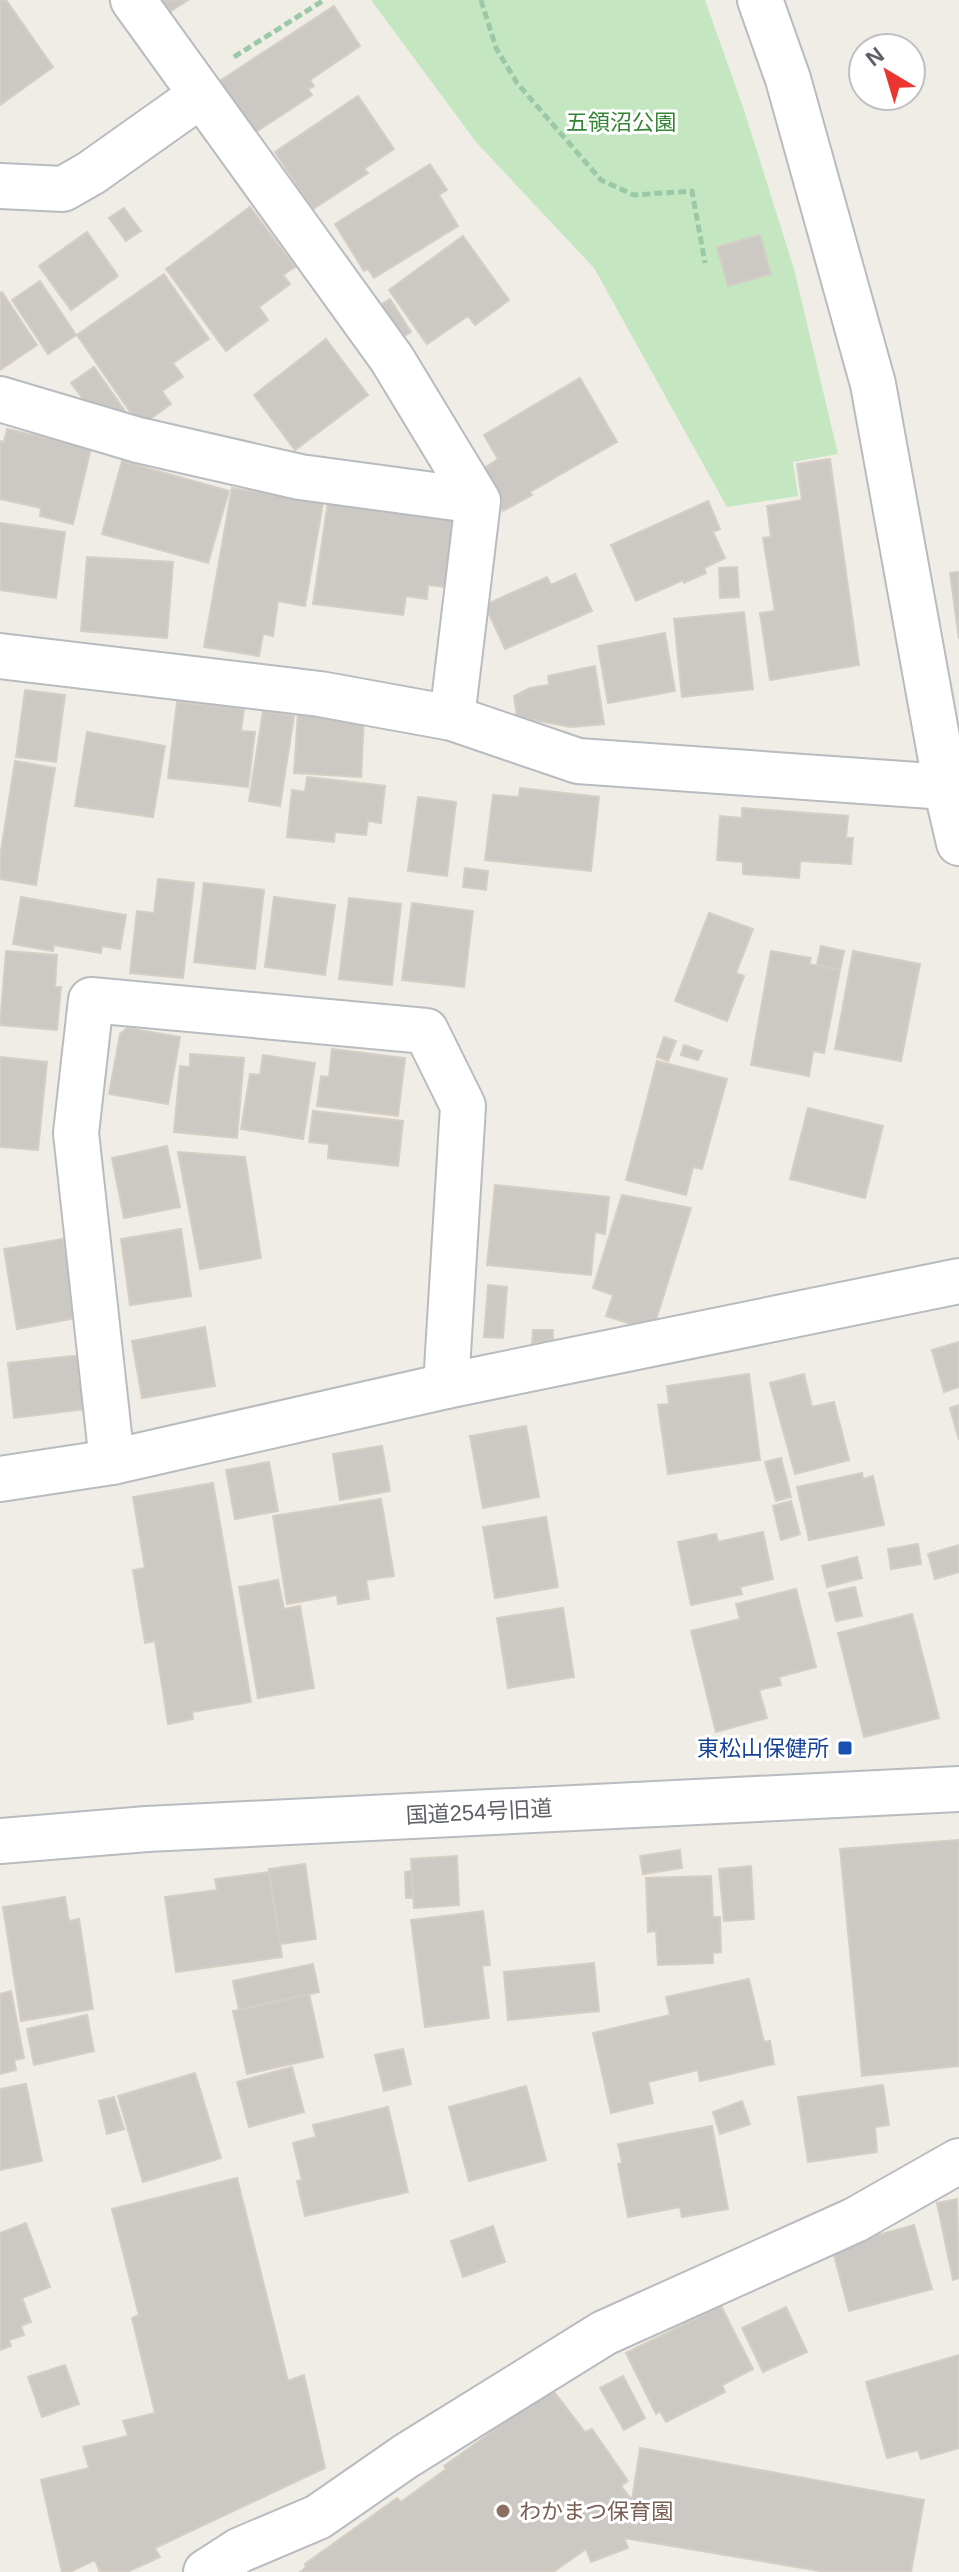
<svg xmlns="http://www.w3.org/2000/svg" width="959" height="2572" font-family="Helvetica,'Noto Sans JP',sans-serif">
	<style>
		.green { fill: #c4e7c2 }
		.building { fill: #ccc9c4; stroke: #d4cec4; stroke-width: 2 }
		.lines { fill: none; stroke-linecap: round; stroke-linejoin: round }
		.minor-casing { stroke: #b8bbbf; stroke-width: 48 }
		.tertiary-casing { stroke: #b8bbbf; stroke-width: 48 }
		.path { stroke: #9bc8a6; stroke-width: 5; stroke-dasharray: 8 4; stroke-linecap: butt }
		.minor { stroke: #fff; stroke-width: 44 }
		.tertiary { stroke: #fff; stroke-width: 44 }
		.transit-dot { fill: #1a4fb4; stroke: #fff; stroke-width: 3 }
		.education-dot { fill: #8d6e63; stroke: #fff; stroke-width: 3 }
		.labels { text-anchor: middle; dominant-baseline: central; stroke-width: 6; stroke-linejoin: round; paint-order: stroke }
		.park-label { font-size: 22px; fill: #358535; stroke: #fff }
		.transit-label { font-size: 22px; fill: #164399; stroke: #fff; text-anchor: end }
		.street-label { font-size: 22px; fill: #5d6166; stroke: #fff }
		.education-label { font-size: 22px; fill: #785e54; stroke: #fff; text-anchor: start }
	</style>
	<rect width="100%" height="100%" fill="#efede5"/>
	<path class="green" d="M371 0H705L744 110 794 269 838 454 793 462 798 496 727 507 594 268 476 142Z"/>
	<path class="building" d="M0 0H6L53 67 0 105Z
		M146 0H188L159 19Z
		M334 6 360 46 310 80 314 86 308 89 312 95 247 138 212 86Z
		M358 96 394 149 364 169 368 173 313 209 275 152Z
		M430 164 447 190 439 195 458 226 374 278 368 269 364 271 335 224Z
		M250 207 295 267 283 275 290 284 259 307 268 320 226 351 166 269Z
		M124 208 141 231 126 241 109 218Z
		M87 232 118 276 71 310 39 266Z
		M760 235 771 274 728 286 717 247Z
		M463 236 509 300 475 325 468 316 427 344 389 290Z
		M164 274 209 339 173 363 183 377 162 391 171 404 140 426 77 335Z
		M40 281 76 335 48 354 12 300Z
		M2 292 37 345 0 370V293Z
		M390 299 411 332 398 340 377 307Z
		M326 339 368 395 295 450 254 395Z
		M94 367 134 424 81 407 83 399 71 383Z
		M580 378 617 442 530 492 532 495 503 511 480 471 498 459 484 435Z
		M7 429 91 448 73 524 40 516 41 508 0 499V441L4 442Z
		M830 459 859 665 770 680 760 613 775 611 763 538 771 537 767 506 802 500 797 464Z
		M122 461 229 491 208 563 102 534Z
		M232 488 323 503 305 606 278 601 273 636 263 634 259 656 204 647Z
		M708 501 720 529 713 532 725 558 704 568 706 573 684 583 683 580 636 601 611 545Z
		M328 502 459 520 455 549 450 548 445 587 428 585 427 599 406 596 403 615 313 604Z
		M0 523 65 532 56 598 0 590Z
		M87 557 173 562 167 638 81 631Z
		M737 567 739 597 720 598 719 568Z
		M959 572V639L950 573Z
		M575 574 592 611 505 649 485 605 547 577 551 585Z
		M744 612 753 689 682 697 674 619Z
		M665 633 675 691 608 703 598 646Z
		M595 666 604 724 571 727 517 717 514 696 530 688 549 685 548 676Z
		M25 690 65 695 56 762 16 757Z
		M177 702 244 709 241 731 255 732 248 787 168 778Z
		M263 711 294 716 280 806 249 801Z
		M298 712 364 716 361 777 294 773Z
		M87 732 165 746 153 817 75 806Z
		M15 761 55 768 36 885 0 879V857Z
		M307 777 385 786 381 823 368 821 366 835 335 832 334 842 287 837 292 790 305 792Z
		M520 788 599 797 591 871 485 860 493 795 519 797Z
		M418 797 456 802 447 876 408 871Z
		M742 808 848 816 846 838H853L851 864 800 861 799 878 743 874V862L717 860 720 816 742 818Z
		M465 868 488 871 486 890 463 887Z
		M158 879 194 883 183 978 130 973 137 911 154 913Z
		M204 883 264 890 255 969 194 962Z
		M21 897 126 915 120 949 102 946 101 953 54 945 53 951 13 944Z
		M274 897 335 905 325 975 265 967Z
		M349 898 401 904 392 985 339 979Z
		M412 903 473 911 464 987 402 980Z
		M709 913 753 929 736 973 744 976 727 1021 675 1001Z
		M821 946 844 951 840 970 817 965Z
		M6 951 57 955 55 987H61L57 1030 0 1025Z
		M771 951 811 958 809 964 840 970 824 1053 813 1051 809 1076 751 1065Z
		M853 951 920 964 901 1061 835 1049Z
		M127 1028 180 1037 168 1104 109 1094 120 1034Z
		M664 1037 676 1041 668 1061 657 1057Z
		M684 1045 702 1051 698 1060 681 1055Z
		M332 1049 405 1058 398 1116 317 1106 321 1076 329 1077Z
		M190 1054 244 1058 237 1138 174 1132 180 1066 190 1067Z
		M263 1055 315 1063 303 1139 241 1129 250 1074 260 1075Z
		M0 1057 47 1062 38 1150 0 1147Z
		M657 1061 727 1079 702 1169 693 1167 686 1195 626 1180Z
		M808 1108 883 1126 865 1198 790 1179Z
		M313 1111 403 1121 398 1166 328 1158 329 1144 309 1142Z
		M167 1146 180 1207 124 1218 112 1158Z
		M178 1152 245 1157 261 1258 200 1269Z
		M495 1185 609 1197 605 1234 595 1232 591 1275 487 1265Z
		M622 1195 691 1208 655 1323 637 1326 606 1316 613 1295 593 1288Z
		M181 1229 191 1296 130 1305 121 1239Z
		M63 1239 76 1318 17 1329 4 1249Z
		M488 1285 507 1287 503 1338 484 1337Z
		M205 1327 215 1386 142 1398 132 1341Z
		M533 1330H553V1339L532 1344Z
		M959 1342V1387L944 1392 932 1350Z
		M81 1355 87 1409 14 1418 8 1363Z
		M749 1374 760 1460 668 1474 658 1405 669 1404 667 1386Z
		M804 1374 812 1407 834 1402 849 1460 795 1474 770 1383Z
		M959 1405V1440L950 1408Z
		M526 1426 539 1497 483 1508 470 1436Z
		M382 1446 390 1491 340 1500 333 1454Z
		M781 1458 791 1497 776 1501 765 1462Z
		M269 1462 278 1511 235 1519 226 1470Z
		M862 1473 863 1479 873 1476 884 1525 809 1540 797 1487Z
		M213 1483 251 1702 192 1712 193 1719 168 1724 155 1641 145 1643 133 1570 145 1568 133 1497Z
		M381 1499 394 1576 366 1580 369 1599 338 1604 337 1595 287 1604 273 1516Z
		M791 1501 800 1534 781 1540 773 1506Z
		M546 1517 558 1587 495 1598 483 1527Z
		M763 1532 773 1579 740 1587 742 1594 691 1605 678 1542 716 1534 718 1542Z
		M918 1544 921 1564 891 1569 888 1549Z
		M959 1545V1572L935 1579 928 1554Z
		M857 1557 862 1578 827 1587 822 1566Z
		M278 1580 284 1609 300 1606 314 1688 258 1698 239 1587Z
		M855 1587 862 1616 836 1621 829 1593Z
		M796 1589 816 1667 779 1677 781 1685 759 1690 767 1718 716 1732 691 1631 740 1619 736 1604Z
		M563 1608 574 1677 508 1688 497 1618Z
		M912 1614 939 1718 864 1737 838 1633Z
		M959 1840V2066L862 2076 840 1849Z
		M680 1850 682 1868 643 1874 640 1856Z
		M457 1856 459 1905 414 1908 411 1859Z
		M305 1864 316 1939 280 1944 269 1869Z
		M751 1866 754 1919 724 1921 719 1869Z
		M411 1871 413 1897 406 1898 405 1872Z
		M269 1872 282 1957 176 1972 165 1897 217 1890 215 1879Z
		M711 1876 713 1917H720L721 1952 713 1953V1963L658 1965 656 1931 648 1932 646 1878Z
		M65 1897 69 1921 79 1919 93 2009 21 2021 3 1907Z
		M483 1911 490 1965 482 1966 489 2018 425 2027 411 1920Z
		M594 1963 599 2011 508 2020 504 1972Z
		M313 1964 319 1992 239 2010 233 1981Z
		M749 1979 764 2042 770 2041 774 2064 700 2081 698 2070 648 2082 653 2103 611 2113 593 2033 670 2015 666 1997Z
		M11 1991 24 2058 14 2060 16 2070 0 2074V1994Z
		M309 1994 323 2057 247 2074 233 2011Z
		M87 2015 94 2051 34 2065 27 2029Z
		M403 2049 411 2084 384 2091 375 2055Z
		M292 2067 304 2112 249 2127 237 2082Z
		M195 2073 221 2158 143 2182 118 2096Z
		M26 2084 42 2161 0 2170V2089Z
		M883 2085 889 2125 875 2127 877 2152 808 2162 798 2097Z
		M526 2086 546 2160 469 2181 449 2107Z
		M114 2097 124 2129 107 2134 99 2101Z
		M742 2101 750 2124 720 2134 713 2112Z
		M388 2107 408 2192 305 2216 297 2181 302 2180 293 2143 316 2137 313 2125Z
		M712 2126 728 2209 682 2217 680 2207 628 2217 618 2164 622 2163 618 2144Z
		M237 2178 288 2381 304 2375 325 2468 155 2548 160 2557 127 2572H100L95 2560 70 2572H62L41 2480 89 2468 83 2447 128 2436 123 2421 155 2413 132 2318 139 2315 112 2209Z
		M957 2199 959 2278 953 2280 937 2203Z
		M26 2223 50 2287 22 2298 31 2322 21 2326 24 2335 9 2340 11 2346 0 2350V2233Z
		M914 2225 932 2289 849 2311 832 2248Z
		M493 2226 505 2262 463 2277 451 2241Z
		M721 2306 753 2369 722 2385 725 2392 666 2422 660 2411 656 2414 626 2353Z
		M786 2307 807 2352 763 2372 742 2328Z
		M959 2355V2448L921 2459 918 2450 887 2458 866 2382Z
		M65 2365 79 2404 42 2417 28 2377Z
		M623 2376 645 2418 624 2430 600 2388Z
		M552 2389 585 2432 592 2429 628 2481 621 2486 632 2500 640 2448 924 2500 911 2572H826L624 2538 628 2548 591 2562 586 2549 553 2572H300L306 2567 305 2564 397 2498 401 2502 446 2469 444 2466Z"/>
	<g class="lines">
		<g class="minor-casing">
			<path id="minor" d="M133 0 392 359 478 501 452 718
				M0 186 63 189 91 173 201 95
				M0 399 138 440 300 477 478 501
				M0 656 320 694 452 718 578 761 946 787 959 790
				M112 1462 76 1133 91 1000 426 1031 463 1106 446 1386
				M206 2572 240 2550 318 2517 406 2456 604 2333 855 2220 959 2161"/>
		</g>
		<g class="tertiary-casing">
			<path id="tertiary" d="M760 0 788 79 873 384 946 787 959 843
				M0 1479 112 1462 446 1386 959 1281
				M0 1841 147 1829 959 1789"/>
		</g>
		<path class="path" d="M481 0 496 48 517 83 601 180 634 195 692 191 705 263
			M234 57 324 0"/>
		<use href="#minor" class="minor"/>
		<use href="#tertiary" class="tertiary"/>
	</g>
	<rect class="transit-dot" x="837" y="1740" width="16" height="16" rx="4"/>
	<circle class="education-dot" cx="503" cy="2511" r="8"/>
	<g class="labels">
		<g class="park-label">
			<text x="621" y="122">五領沼公園</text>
		</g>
		<g class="transit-label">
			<text x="829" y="1748">東松山保健所</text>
		</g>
		<g class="street-label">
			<text transform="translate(479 1812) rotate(-3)">国道254号旧道</text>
		</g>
		<g class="education-label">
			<text x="519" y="2511">わかまつ保育園</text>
		</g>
	</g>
	<g transform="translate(887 72) rotate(322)"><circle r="38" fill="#ffffff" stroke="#bec0c2" stroke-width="2"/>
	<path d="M0-6L14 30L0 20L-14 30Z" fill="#ea3531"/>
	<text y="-12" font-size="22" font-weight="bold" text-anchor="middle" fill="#5d6166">N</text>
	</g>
</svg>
